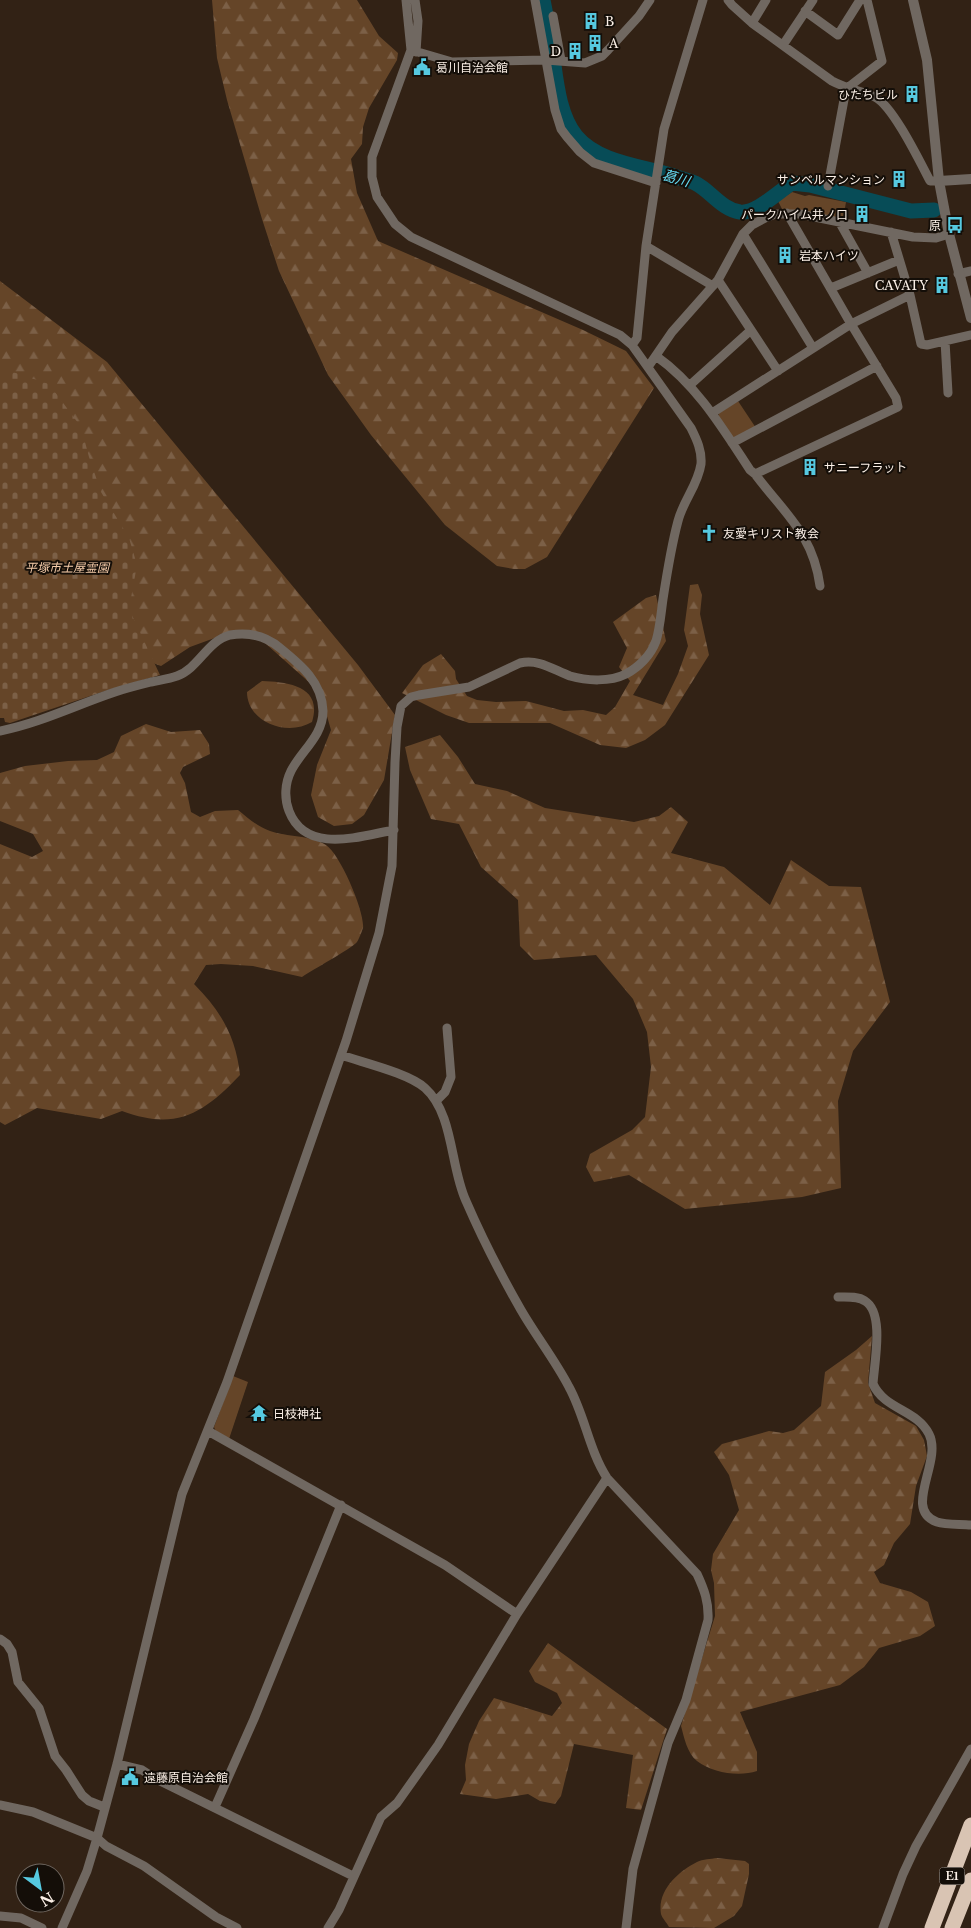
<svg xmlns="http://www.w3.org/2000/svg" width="971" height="1928" font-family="'Libre Baskerville','Noto Sans JP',serif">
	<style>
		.forest { fill: url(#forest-firs) }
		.cemetery { fill: url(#cemetery-stones) }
		.park { fill: #654528 }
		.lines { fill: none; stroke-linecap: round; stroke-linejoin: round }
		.river { stroke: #074c57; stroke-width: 15 }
		.minor { stroke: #706861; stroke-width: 9 }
		.tertiary { stroke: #706861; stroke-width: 10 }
		.motorway { stroke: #d9c4b3; stroke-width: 15 }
		.labels { text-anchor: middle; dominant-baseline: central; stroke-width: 4; stroke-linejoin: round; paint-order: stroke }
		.shield { fill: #140e08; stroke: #b6aca4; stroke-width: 1 }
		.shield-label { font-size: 11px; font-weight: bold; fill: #fbf0e7 }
		.poi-label { font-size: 12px; fill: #fbf0e7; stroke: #140e08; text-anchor: start }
		.park-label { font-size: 12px; font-style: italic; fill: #f7cdab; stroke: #140e08 }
		.water-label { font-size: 14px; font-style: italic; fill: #66dbf3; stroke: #140e08 }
	</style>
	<defs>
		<pattern id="forest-firs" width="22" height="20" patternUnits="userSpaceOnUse" patternTransform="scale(1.25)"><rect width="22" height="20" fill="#654528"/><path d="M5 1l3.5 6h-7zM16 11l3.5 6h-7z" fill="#7c6047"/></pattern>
		<pattern id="cemetery-stones" width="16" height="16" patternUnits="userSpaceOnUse" patternTransform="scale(1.25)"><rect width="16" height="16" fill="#654528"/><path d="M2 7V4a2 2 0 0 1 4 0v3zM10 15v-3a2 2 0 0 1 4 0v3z" fill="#7c6047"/></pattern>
	</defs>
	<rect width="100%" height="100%" fill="#322215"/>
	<path class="forest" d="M212 0H357L379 36 398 53 397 60 369 108 363 127 362 144 351 159 357 193 378 241 583 330 626 351 654 388 547 557 525 569H514L497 566 445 525 371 435 328 375 279 271 262 219 227 100 217 58Z
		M0 281 107 362 358 665 395 715 384 780 364 815 352 824 334 826 318 817 311 795 317 765 331 730 320 692 256 635 220 636 190 647 161 666 150 662 0 384Z
		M698 584 702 595 700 614 709 655 665 725 645 740 626 748 600 745 550 723H469L446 715 402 693 423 665 441 654 455 671 456 679 467 696 477 700 496 702 526 701 564 711 583 710 606 715 615 707 630 681 619 667 627 648 613 622 646 598 656 595 666 641 633 695 663 705 678 674 688 646 684 630 690 585Z
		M262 681C288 682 323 686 312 722 287 737 247 722 247 692Z
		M146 724 171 732 200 730 209 744 210 754 183 767 180 773 185 783 191 812 200 817 215 811 238 810C248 818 258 827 270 831 287 837 310 835 326 845 340 854 365 912 363 928 362 931 359 939 357 942 351 949 312 970 302 977L253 966 221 964 206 965 194 984C221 1011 236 1037 240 1075 203 1114 176 1131 122 1111L101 1119 37 1108 5 1125 0 1122V844L32 857 43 851 33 834 0 821V773L25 766 68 761 97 760 114 752 121 736Z
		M440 735 458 757 475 784 507 791 545 808 634 822 659 816 671 807 688 822 671 853 724 867 770 905 791 860 829 886 861 887 890 1002 853 1051 838 1101 841 1188 802 1197 685 1209 629 1175 594 1182 586 1167 590 1154 632 1130 645 1117 651 1067 647 1032 633 999 596 955 534 960 520 946 518 900 481 867 459 824 431 819 410 770 405 747Z
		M872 1336 868 1383 875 1403 916 1426 924 1440 927 1456 916 1486 910 1524 894 1543 884 1565 874 1572 880 1583 911 1592 928 1602 935 1626 920 1636 879 1648 864 1667 840 1685 740 1712 757 1752V1771C739 1777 713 1773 697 1761 687 1753 684 1737 681 1726L715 1616 714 1583 711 1570 713 1554 739 1510 729 1475 714 1452 722 1444 769 1431 783 1433 794 1430 821 1406 825 1372 856 1350Z
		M548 1643 667 1729 641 1810 626 1808 633 1755 574 1744 561 1796 555 1804 540 1801 528 1794 496 1799 460 1794 466 1780 465 1765 469 1744 479 1721 494 1698 552 1716 562 1703 557 1693 535 1682 529 1671Z
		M717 1858 745 1861 749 1864V1874L742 1906 734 1916 714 1928 669 1927C667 1923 662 1918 661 1914 657 1890 679 1871 697 1862 703 1859 711 1859 717 1858Z"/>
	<path class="cemetery" d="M13 372 49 384 81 427 89 457 101 492 129 538 137 565 129 609 160 675 105 691 10 723 5 722 4 718H0V373Z"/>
	<path class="park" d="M792 192 805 196 809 195 846 202 843 220 783 211 778 201Z
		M738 401 756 428 736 438 732 437 718 418 719 413Z
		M233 1376 248 1382 229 1439 217 1434 214 1427Z"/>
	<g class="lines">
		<path class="river" d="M543 0C546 15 549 30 551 45 556 74 557 112 576 136 599 164 645 166 677 177 683 180 690 180 695 183 711 191 721 209 740 212 756 214 778 192 792 183L810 185 911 211 934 210"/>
		<path class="minor" d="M415 0 418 21 416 52
			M535 0 555 110 561 129 567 137 580 152 594 163 656 183
			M728 0 732 5 752 23 832 81C847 89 861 91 875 97 893 106 920 162 930 181H939
			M805 11 838 35 860 0
			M553 16 561 60
			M752 23 766 0
			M783 45 813 0
			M411 50 452 62 546 60 585 63 602 56 608 50 639 16 650 0
			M828 186 846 89 882 61 867 0
			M840 223 868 273
			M891 232 910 295 921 344 927 345 971 335
			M743 234 813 348
			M646 246 713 286
			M958 274 971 271
			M718 280 778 371
			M831 288 899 260
			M945 341 948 393
			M632 345 637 338 646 246 664 129 703 0
			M656 356C697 385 723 429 750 470L755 474C785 514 813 534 820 586
			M648 367 672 332 718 280 743 234 752 225 765 218 775 214H800L913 237 936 238 949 234
			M690 385 751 330
			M712 413 851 324 910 295
			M732 443 877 366
			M755 474 898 407 896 398 851 324 787 213
			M0 731C40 723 76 705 115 692 127 688 139 685 151 682 160 680 169 679 177 676 199 668 207 641 230 635 248 632 266 636 280 648 301 665 322 682 323 711 323 736 301 751 291 771 285 783 284 798 289 811 306 855 360 836 394 830
			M341 1055C364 1063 408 1073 425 1088 454 1114 450 1167 466 1201 482 1238 501 1275 521 1310 536 1336 555 1360 569 1387 585 1416 589 1450 607 1478L697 1574C704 1589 709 1602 708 1620L686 1700 668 1743 633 1869 626 1928
			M436 1101 445 1092 451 1077 447 1028
			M838 1297C846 1297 858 1296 865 1301 885 1313 874 1364 873 1384 885 1410 916 1409 929 1434 943 1461 902 1510 937 1522 946 1525 960 1524 971 1525
			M208 1431 445 1565 517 1614
			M0 1639 7 1644 12 1652 18 1682 39 1708 55 1756 66 1770 82 1795 89 1801 104 1807
			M117 1764 142 1770 156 1779 353 1876
			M0 1805 33 1812 97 1838 106 1846 144 1866 216 1917 237 1928
			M215 1807 254 1719 341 1505
			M0 1916 21 1918 42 1928
			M62 1928 87 1871 97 1838 117 1764 182 1494 227 1382 346 1041 379 933 392 866 395 762 397 727 401 706 411 697 419 695 469 687 520 663C539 659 552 669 570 676 587 681 610 682 626 674 639 667 651 655 656 641 660 628 661 613 663 599 667 573 671 547 678 521 683 501 698 485 701 464 702 451 697 440 691 428L632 345 620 335 411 237 395 224 377 197 372 177V157L411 50 406 0
			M328 1928 339 1910 381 1817 397 1803 438 1745 517 1614 607 1478
			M883 1928 903 1874 916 1846 971 1749"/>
		<path class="tertiary" d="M913 0 927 60 939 181 949 234 971 318
			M939 181 971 179"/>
		<path class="motorway" d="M932 1928 971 1825
			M952 1928 971 1880"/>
	</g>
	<defs>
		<g id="building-bare" transform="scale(1.35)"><path d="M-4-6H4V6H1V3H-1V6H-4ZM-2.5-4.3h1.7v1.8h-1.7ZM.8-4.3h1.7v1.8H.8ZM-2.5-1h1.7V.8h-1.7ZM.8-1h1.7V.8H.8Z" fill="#56c9e0" stroke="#140e08" stroke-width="2.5" paint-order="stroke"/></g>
		<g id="civic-bare" transform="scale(1.35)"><path d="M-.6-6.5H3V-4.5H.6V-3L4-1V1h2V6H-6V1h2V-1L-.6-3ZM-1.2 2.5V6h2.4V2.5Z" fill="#56c9e0" stroke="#140e08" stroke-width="2.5" paint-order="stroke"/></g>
		<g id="bus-bare" transform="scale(1.35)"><path d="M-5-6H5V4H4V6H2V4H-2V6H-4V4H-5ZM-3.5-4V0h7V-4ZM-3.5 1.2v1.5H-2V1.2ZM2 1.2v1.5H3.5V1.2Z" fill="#56c9e0" stroke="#140e08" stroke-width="2.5" paint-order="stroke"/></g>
		<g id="church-bare" transform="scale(1.35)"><path d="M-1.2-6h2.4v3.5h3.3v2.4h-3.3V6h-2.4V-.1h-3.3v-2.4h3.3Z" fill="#56c9e0" stroke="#140e08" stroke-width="2.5" paint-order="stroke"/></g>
		<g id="temple-bare" transform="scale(1.35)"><path d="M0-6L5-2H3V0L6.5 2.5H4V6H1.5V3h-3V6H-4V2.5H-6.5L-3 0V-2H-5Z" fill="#56c9e0" stroke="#140e08" stroke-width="2.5" paint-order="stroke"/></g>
	</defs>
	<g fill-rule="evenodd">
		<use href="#building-bare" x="591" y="21"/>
		<use href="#building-bare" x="595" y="43"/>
		<use href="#building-bare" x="575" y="51"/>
		<use href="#civic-bare" x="422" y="67"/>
		<use href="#building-bare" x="912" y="94"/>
		<use href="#building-bare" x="899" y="179"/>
		<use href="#building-bare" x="862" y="214"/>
		<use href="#bus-bare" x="955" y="225"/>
		<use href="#building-bare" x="785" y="255"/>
		<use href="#building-bare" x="942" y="285"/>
		<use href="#building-bare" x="810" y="467"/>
		<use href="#church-bare" x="709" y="533"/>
		<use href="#temple-bare" x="259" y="1413"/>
		<use href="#civic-bare" x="130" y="1777"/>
	</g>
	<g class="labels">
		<rect class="shield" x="939.5" y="1867.5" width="25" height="17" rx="4"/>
		<g class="shield-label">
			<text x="952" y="1876">E1</text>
		</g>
		<g class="poi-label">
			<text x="605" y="21">B</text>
			<text x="609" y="43">A</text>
			<text x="561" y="51" text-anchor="end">D</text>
			<text x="436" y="67">葛川自治会館</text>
			<text x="898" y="94" text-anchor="end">ひたちビル</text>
			<text x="885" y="179" text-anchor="end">サンベルマンション</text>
			<text x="848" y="214" text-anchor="end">パークハイム井ノ口</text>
			<text x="941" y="225" text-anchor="end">原</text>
			<text x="799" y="255">岩本ハイツ</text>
			<text x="928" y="285" text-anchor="end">CAVATY</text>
			<text x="824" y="467">サニーフラット</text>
			<text x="723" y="533">友愛キリスト教会</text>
			<text x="273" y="1413">日枝神社</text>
			<text x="144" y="1777">遠藤原自治会館</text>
		</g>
		<g class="park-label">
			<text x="67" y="567">平塚市土屋霊園</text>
		</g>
		<g class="water-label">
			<text transform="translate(676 178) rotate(16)">葛川</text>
		</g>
	</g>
	<g transform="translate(40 1888) rotate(148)"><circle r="24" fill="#140e08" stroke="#706861"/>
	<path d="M0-4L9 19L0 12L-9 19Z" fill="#56c9e0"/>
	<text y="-8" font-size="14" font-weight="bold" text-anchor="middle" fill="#fbf0e7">N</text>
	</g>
</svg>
